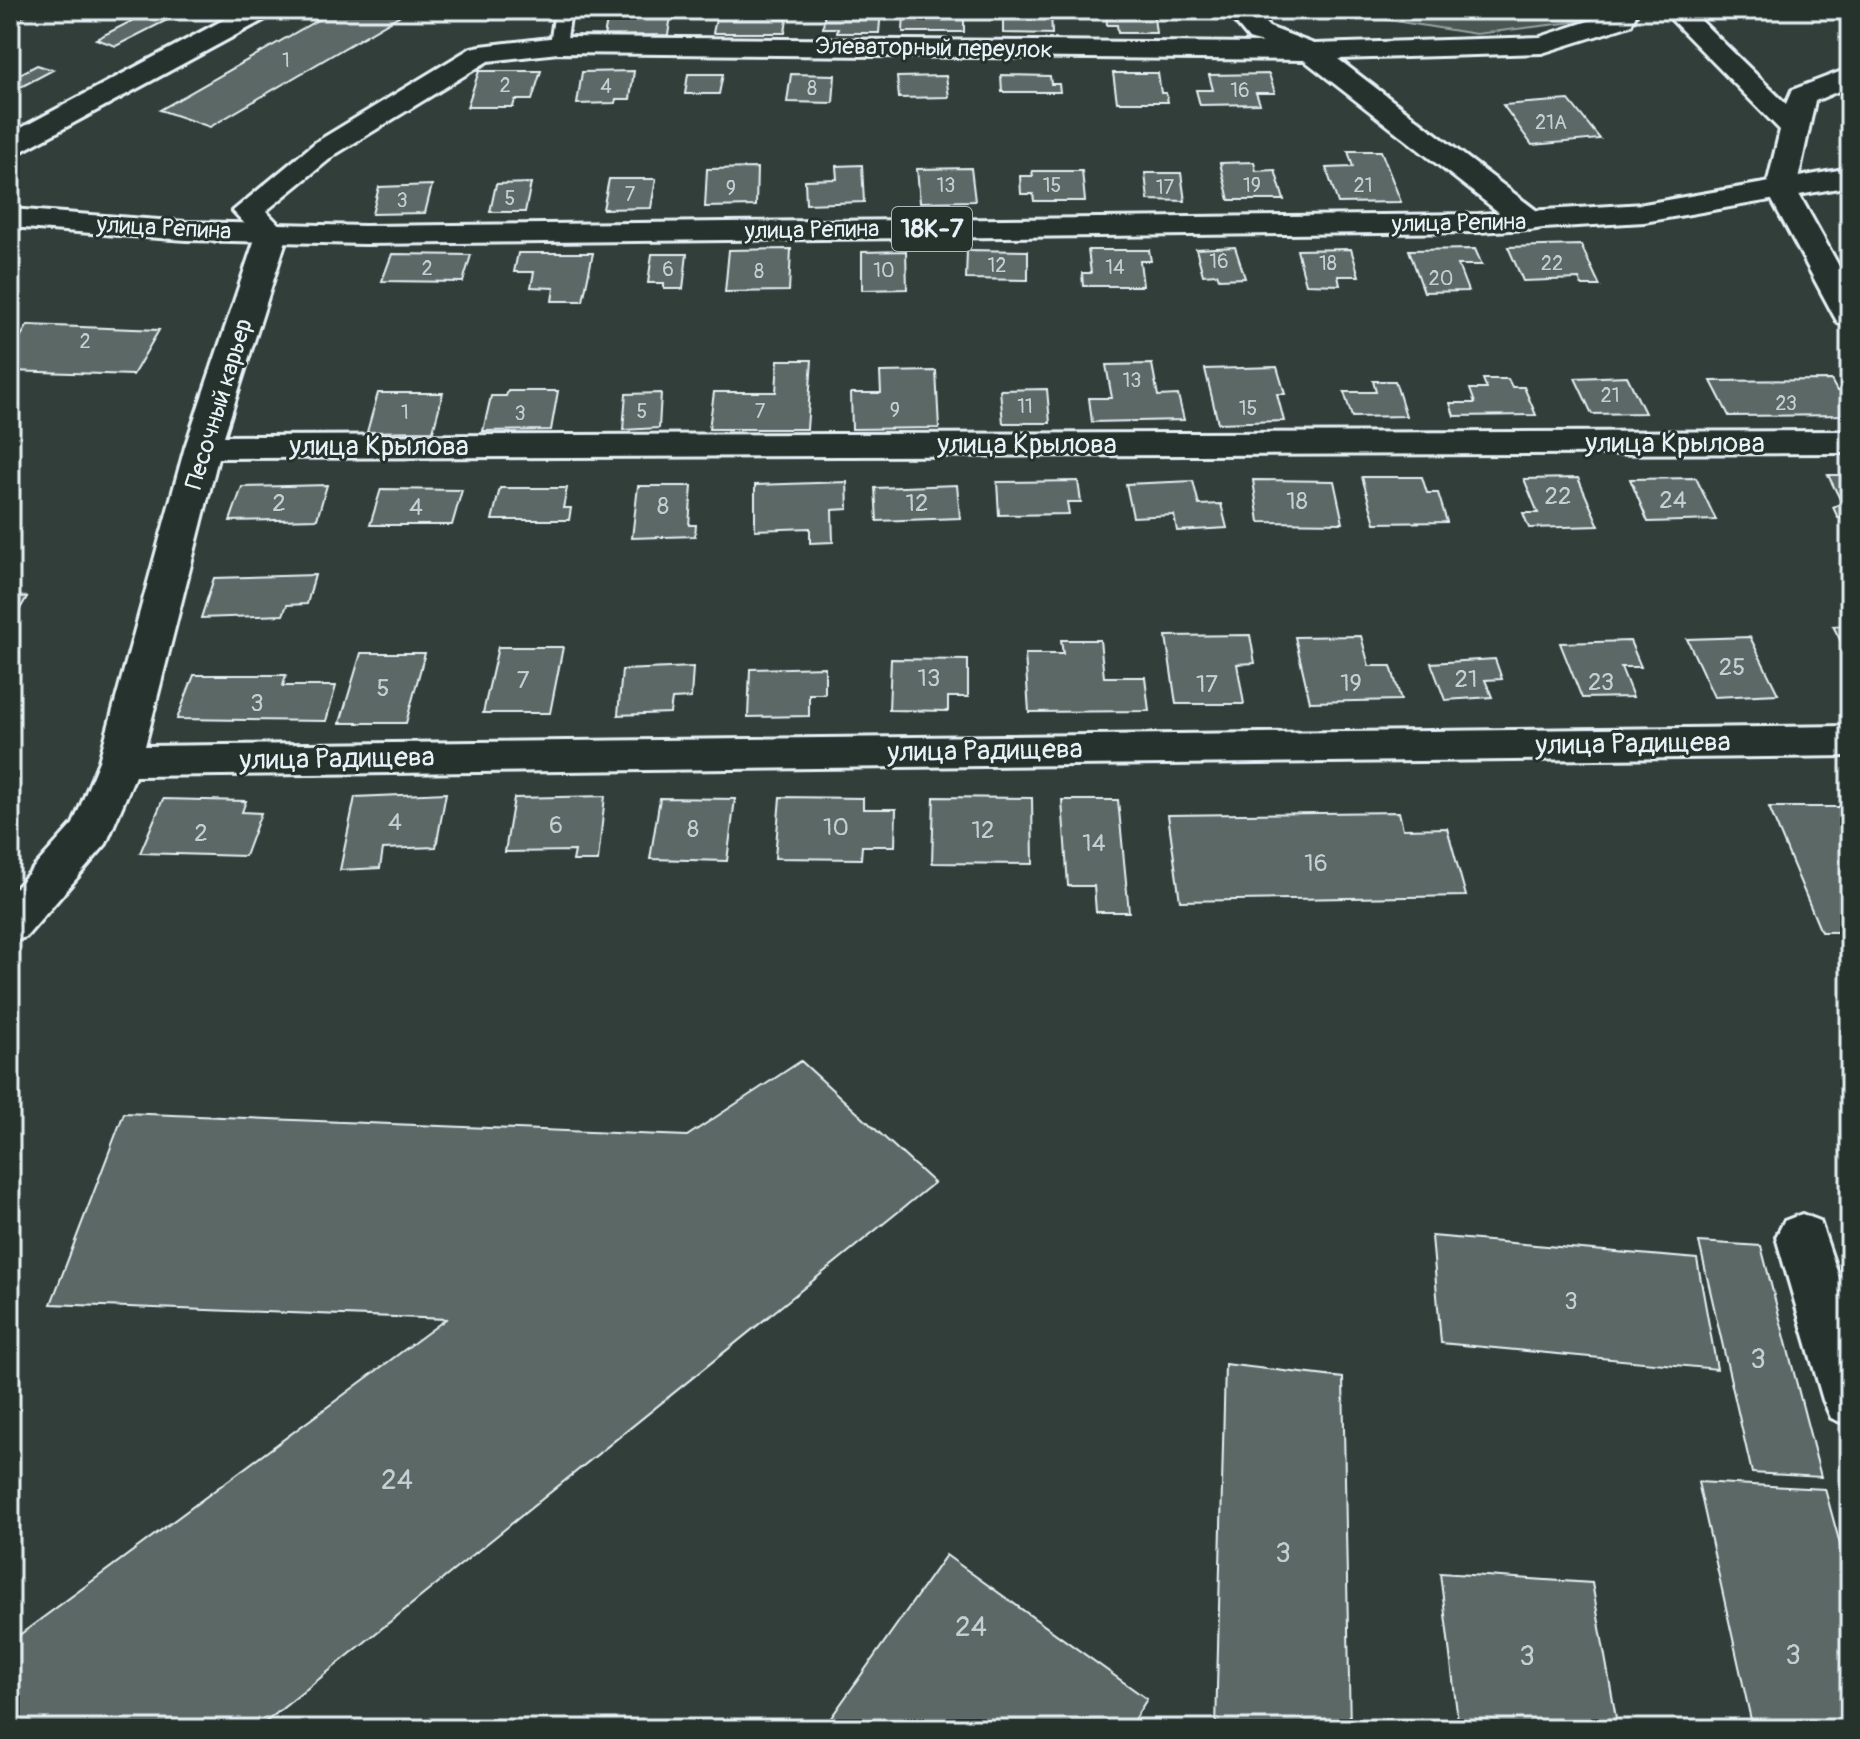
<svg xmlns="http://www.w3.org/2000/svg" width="1860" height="1739" font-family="Pangolin,sans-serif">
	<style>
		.green { fill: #495651; stroke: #98a4a4; stroke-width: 2 }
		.building { fill: #5c6865; stroke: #e8f1f8; stroke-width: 2 }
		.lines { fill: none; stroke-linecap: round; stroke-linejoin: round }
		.service-casing { stroke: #e8f1f8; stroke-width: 6 }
		.minor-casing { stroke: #e8f1f8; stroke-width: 6 }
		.primary-casing { stroke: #e8f1f8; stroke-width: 6 }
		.service { fill: #26332d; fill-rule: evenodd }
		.minor { fill: #26332d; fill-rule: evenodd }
		.primary { fill: #26332d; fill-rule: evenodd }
		.labels { text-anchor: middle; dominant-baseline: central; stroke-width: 6; stroke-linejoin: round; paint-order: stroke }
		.far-number-label { font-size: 20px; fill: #c5cfd3 }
		.far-street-label { font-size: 24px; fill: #e8f1f8; stroke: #26332d }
		.number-label { font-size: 24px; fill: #c5cfd3 }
		.shield { fill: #26332d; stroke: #aeb8bb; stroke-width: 2 }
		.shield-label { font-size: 26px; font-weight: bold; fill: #e8f1f8 }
		.street-label { font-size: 28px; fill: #e8f1f8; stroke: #26332d }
		.near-number-label { font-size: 28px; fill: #c5cfd3 }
	</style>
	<rect width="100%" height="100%" fill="#323e39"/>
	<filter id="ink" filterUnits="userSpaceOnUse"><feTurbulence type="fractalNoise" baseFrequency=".0125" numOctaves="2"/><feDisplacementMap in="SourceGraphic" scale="16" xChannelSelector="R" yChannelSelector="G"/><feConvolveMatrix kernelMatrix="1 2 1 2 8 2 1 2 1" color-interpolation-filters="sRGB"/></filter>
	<g filter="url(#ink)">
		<path class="green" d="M1360 10H1594L1581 21 1476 34 1376 18Z"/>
		<path class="building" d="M10 10H35L10 23Z
			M153 10 175 16 116 46 96 39Z
			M335 10H409L210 127 160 110Z
			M637 10H672L668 35 604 36 609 11Z
			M718 10H779L777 19H787L785 33H713Z
			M825 10H881L879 33H837L838 28H823Z
			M945 10H964V32H903L904 12Z
			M1003 10H1051L1052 34 1003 33Z
			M1116 10H1153L1156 33H1118L1117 25H1107L1106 13H1116Z
			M37 65 53 70 21 87 10 83V79Z
			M479 71H541L532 100H515L513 107H467Z
			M634 71 630 99H616L615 103 577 104 582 72Z
			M1113 73H1158L1161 93H1166L1168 102H1117Z
			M688 74H723L719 94H685Z
			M791 74 835 75 833 103 787 102Z
			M1269 74 1275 93H1256L1260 104 1200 105 1196 90H1213L1209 75Z
			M1001 75 1050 76 1051 84H1059L1060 92H1002Z
			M946 76 949 97 899 98 897 77Z
			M1569 100 1600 139 1532 145 1503 105Z
			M1348 151H1381L1401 202 1338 203 1326 168 1353 167Z
			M1254 162 1256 171 1275 170 1284 200H1229L1220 163Z
			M862 165 864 202 806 204 805 180 837 179 836 166Z
			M757 168 756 206 705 207 707 169Z
			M971 168 975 201 920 202 917 169Z
			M1032 171H1082L1085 201H1034L1033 194H1021L1020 176H1033Z
			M1145 173H1181L1185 201 1148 200Z
			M609 179H656L651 208 603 209Z
			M531 183 525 212H490L496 184Z
			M432 185 425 213 372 214 379 187Z
			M1581 245 1600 286H1582L1579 279 1523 281 1508 247Z
			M1235 247 1245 278 1219 279 1217 274 1203 275 1196 249Z
			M791 249 789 291 725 292 729 250Z
			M1351 249 1359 276H1338L1340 285 1306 284 1297 250Z
			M1475 249 1482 265H1458L1468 291 1424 292 1409 250Z
			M967 250 1028 251V280L966 279Z
			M1088 250H1149L1151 261H1140L1143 286H1083L1082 273H1091Z
			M906 251 907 289 862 290V252Z
			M518 253H593L583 301H552L554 288 531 287 534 272H514Z
			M392 254 471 255 463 282 382 281Z
			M652 254H687L683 289H664V283H648Z
			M28 325 159 330 133 375 10 371V353Z
			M778 360H812L807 429H709L714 392H776Z
			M1152 364 1158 396 1178 395 1184 420 1092 422 1089 398H1112L1106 365Z
			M1277 367 1285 394H1277L1284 421 1218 423 1205 369Z
			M936 371 939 428 852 429 851 393H881L880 372Z
			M1627 376 1645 413 1592 414 1575 378Z
			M1483 379H1508L1512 387H1524L1536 415 1454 416 1450 403H1475L1470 389H1487Z
			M1831 380 1837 391H1850V415L1729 416 1711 381Z
			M1373 381H1395L1406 416 1352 417 1344 392H1376Z
			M1047 389 1050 423H1003L1000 390Z
			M508 391H558L551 430 483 431 491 396H506Z
			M378 393H443L433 431 367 432Z
			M661 393 659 428 623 430 626 394Z
			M1828 475H1850V518H1838L1833 507 1842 503Z
			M1362 477H1422L1427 493H1438L1447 522 1375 523Z
			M1578 478 1599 526 1529 528 1523 513H1538L1524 479Z
			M1696 478 1716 520 1648 522 1630 479Z
			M1253 480 1334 481 1343 523 1259 522Z
			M1078 481 1081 502H1067L1069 514 999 515 997 482Z
			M1193 481 1199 505 1221 504 1227 528 1177 531 1174 515 1133 517 1126 484Z
			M847 482 848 509 832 510 833 542 810 543V528L755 530V485Z
			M327 485 317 519 230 521 242 487Z
			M957 485 960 518 877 521 875 488Z
			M638 486H692L689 525H696L695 536 632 538Z
			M500 488H567L563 508H571L569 520H492Z
			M381 489 462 490 452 525H370Z
			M315 575 307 604 287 605 283 615 201 618 214 578Z
			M10 596 27 597 10 626Z
			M1850 625V659L1833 626Z
			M1250 635 1255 663 1237 664 1244 704H1176L1166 636Z
			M1361 636 1369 666H1391L1401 700 1310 702 1295 637Z
			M1750 637 1778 694 1714 697 1687 639Z
			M1061 640H1100L1104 677H1145L1149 711 1029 712 1025 654H1063Z
			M1630 641 1641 667H1621L1633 697 1582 698 1560 643Z
			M498 647H563L550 713H483Z
			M361 653H425L406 723H340Z
			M891 659 968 660V697H948V711L889 710Z
			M1495 659 1502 679 1485 680 1492 697 1445 700 1431 663Z
			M693 667 691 698 672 699 670 713 618 715 622 670Z
			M825 667V694H809V716L748 717 750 669Z
			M194 675H286L283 686H336L326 721 177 719Z
			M446 793 436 847 383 849 380 868 340 870 355 797Z
			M605 796 598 861H573L575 851 505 852 514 798Z
			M780 797 863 798V809H896L895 846H862L861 859 775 858Z
			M934 797 1032 798 1033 864 932 863Z
			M660 798 735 799 727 861 650 859Z
			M163 799 246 801 242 812 261 813 245 856 140 853Z
			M1062 800H1118L1129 912H1096L1094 886H1068Z
			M1769 807H1850V932H1821Z
			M1399 812 1403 829 1447 828 1466 896 1180 901 1168 815Z
			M801 1061 934 1183 257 1729H10V1642L446 1319 51 1304 124 1113 687 1136Z
			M1432 1236 1697 1259 1717 1369 1441 1343Z
			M1699 1242 1761 1246 1821 1477 1752 1473Z
			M1225 1364 1343 1378 1350 1729H1216Z
			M1698 1482 1825 1489 1850 1581V1729H1753Z
			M946 1555 1147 1699 1128 1729H823Z
			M1440 1573 1592 1583 1618 1729H1459Z"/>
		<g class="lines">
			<g class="service-casing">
				<path id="service" d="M555 10H571L566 45 558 50 550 45Z"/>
			</g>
			<g class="minor-casing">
				<path id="minor" d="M242 10H275L271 16 20 152 10 155V134Z
					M1225 10H1253L1269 27 1314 44 1540 37 1610 14 1612 10H1638L1631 25 1542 53 1338 59 1541 214 1545 221 1541 228 1530 230 1519 228 1304 60 558 53 488 61 336 154 266 211 288 234 224 436 1850 431V453L218 458 145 746 1850 726V756L135 776 106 844 26 937 10 942V894L73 824 99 761 185 447 256 236 233 211 316 142 471 48 481 46 558 37 1262 43 1249 39Z
					M1662 10H1690L1786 104 1792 90 1850 68V86L1815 101 1796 189 1850 286V326L1838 323 1834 316 1766 189 1780 130Z
					M1802 1214 1820 1221 1850 1310V1426L1831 1418 1823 1400 1776 1237 1784 1221Z"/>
			</g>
			<g class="primary-casing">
				<path id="primary" d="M1850 168V186L1644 222 1478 232 365 244 186 240 10 227V209L186 222 365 226 1478 214 1644 204Z"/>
			</g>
			<use href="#service" class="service"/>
			<use href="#minor" class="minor"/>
			<use href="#primary" class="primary"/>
		</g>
	</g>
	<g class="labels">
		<g class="far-number-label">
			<text x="286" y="60">1</text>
			<text x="505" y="85">2</text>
			<text x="606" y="86">4</text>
			<text x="812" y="88">8</text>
			<text x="1240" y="90">16</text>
			<text x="1551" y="122">21А</text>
			<text x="946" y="185">13</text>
			<text x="1052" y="185">15</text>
			<text x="1252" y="185">19</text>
			<text x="1363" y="185">21</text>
			<text x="1165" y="187">17</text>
			<text x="731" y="188">9</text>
			<text x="630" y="194">7</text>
			<text x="510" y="198">5</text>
			<text x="402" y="200">3</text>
			<text x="1219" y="261">16</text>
			<text x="1328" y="263">18</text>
			<text x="1552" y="263">22</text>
			<text x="997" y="265">12</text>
			<text x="1115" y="267">14</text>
			<text x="427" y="268">2</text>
			<text x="668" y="269">6</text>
			<text x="884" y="270">10</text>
			<text x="759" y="271">8</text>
			<text x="1441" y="278">20</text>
			<text x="85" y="341">2</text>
			<text x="1132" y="380">13</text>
			<text x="1610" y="395">21</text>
			<text x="1786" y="403">23</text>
			<text x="1025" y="406">11</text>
			<text x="1248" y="408">15</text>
			<text x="895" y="410">9</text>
			<text x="642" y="411">5</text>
			<text x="760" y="411">7</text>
			<text x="405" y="412">1</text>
			<text x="520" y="413">3</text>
		</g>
		<g class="far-street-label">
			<text transform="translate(934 48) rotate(1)">Элеваторный переулок</text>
			<text transform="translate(1459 223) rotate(-1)">улица Репина</text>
			<text transform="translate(164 228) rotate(3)">улица Репина</text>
			<text transform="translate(812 230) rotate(-1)">улица Репина</text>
			<text transform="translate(219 404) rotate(-73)">Песочный карьер</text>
		</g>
		<g class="number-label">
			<text x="1558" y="496">22</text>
			<text x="1673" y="500">24</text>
			<text x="1297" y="501">18</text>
			<text x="279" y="503">2</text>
			<text x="917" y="503">12</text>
			<text x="663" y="506">8</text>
			<text x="416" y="507">4</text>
			<text x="1732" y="667">25</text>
			<text x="929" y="678">13</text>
			<text x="1466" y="679">21</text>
			<text x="523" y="680">7</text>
			<text x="1601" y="682">23</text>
			<text x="1351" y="683">19</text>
			<text x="1207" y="684">17</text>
			<text x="383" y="688">5</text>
			<text x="257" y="703">3</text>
			<text x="395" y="822">4</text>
			<text x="556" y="825">6</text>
			<text x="836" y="827">10</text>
			<text x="693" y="829">8</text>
			<text x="983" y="830">12</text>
			<text x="201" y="833">2</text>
			<text x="1094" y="843">14</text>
			<text x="1316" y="863">16</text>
			<text x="1571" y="1301">3</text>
		</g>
		<rect class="shield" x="892" y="207" width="80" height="44" rx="6"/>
		<g class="shield-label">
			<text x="932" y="229">18К-7</text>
		</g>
		<g class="street-label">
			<text x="1675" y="443">улица Крылова</text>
			<text x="1027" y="444">улица Крылова</text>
			<text x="379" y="446">улица Крылова</text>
			<text transform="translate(1633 744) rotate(-1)">улица Радищева</text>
			<text transform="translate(985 751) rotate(-1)">улица Радищева</text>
			<text transform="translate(337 759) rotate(-1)">улица Радищева</text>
		</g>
		<g class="near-number-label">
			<text x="1758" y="1359">3</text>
			<text x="397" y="1480">24</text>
			<text x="1283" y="1553">3</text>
			<text x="971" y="1627">24</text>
			<text x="1793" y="1655">3</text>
			<text x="1527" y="1656">3</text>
		</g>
	</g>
	<rect width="1860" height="1739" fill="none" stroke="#26332d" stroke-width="40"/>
	<rect x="20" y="20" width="1820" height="1699" fill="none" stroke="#e8f1f8" stroke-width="3" filter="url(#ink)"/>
</svg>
